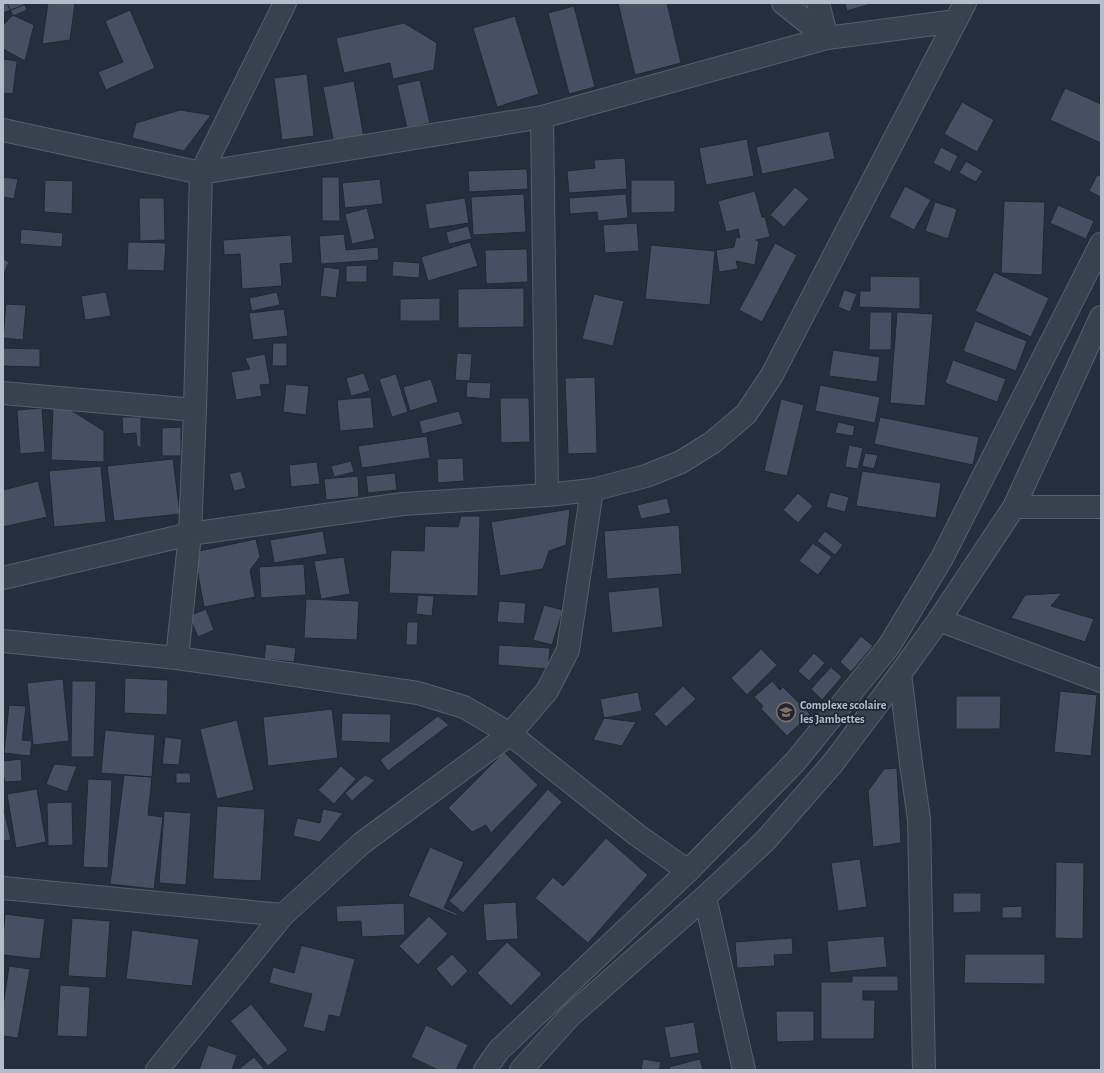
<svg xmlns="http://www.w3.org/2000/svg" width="1104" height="1073" font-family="'Alegreya Sans',sans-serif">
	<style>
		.building { fill: #455162; stroke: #1f2835 }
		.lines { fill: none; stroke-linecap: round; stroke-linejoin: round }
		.minor-casing { stroke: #565f6c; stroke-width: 24 }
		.tertiary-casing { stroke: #565f6c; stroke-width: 24 }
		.minor { stroke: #38414e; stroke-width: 22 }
		.tertiary { stroke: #38414e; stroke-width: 22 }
		.labels { text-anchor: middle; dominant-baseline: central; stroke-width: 3.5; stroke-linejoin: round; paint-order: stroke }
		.poi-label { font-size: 12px; font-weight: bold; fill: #b4bcc9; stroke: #1d2633; text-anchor: start }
	</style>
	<rect width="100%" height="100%" fill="#242f3e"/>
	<path class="building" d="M3 3H29L3 13Z
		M7 3H24L27 10 13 16Z
		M48 3H75L70 40 42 44Z
		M618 3H667L681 63 635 75Z
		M845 3H874L847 11Z
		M574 6 595 87 569 94 548 13Z
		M130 10 155 68 106 90 98 72 123 62 105 21Z
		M13 15 34 25 25 61 3 49V25Z
		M515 16 539 94 497 107 473 28Z
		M404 23 437 43 434 70 393 79 390 63 344 73 336 38Z
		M3 59 17 61 13 94 3 93Z
		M307 74 314 136 282 140 274 78Z
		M420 80 430 123 407 128 397 85Z
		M354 81 364 138 334 144 323 87Z
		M1065 88 1101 104V143L1050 120Z
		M962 102 994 120 977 152 944 134Z
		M180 110 211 115 184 151 132 138 136 123Z
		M829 131 835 159 762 174 756 147Z
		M747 139 754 176 706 185 699 148Z
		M941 147 958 156 950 172 933 163Z
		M625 158 627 189 569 193 567 171 595 168 594 160Z
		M966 161 983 171 976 182 959 173Z
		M527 169 528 189 469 192 468 171Z
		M1097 175 1101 176V197L1089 191Z
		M3 177 18 179 14 199 3 197Z
		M322 177H339L340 221H322Z
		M380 179 383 204 345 208 342 183Z
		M45 180 73 181 72 214 44 212Z
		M631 180H675V212L631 213Z
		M905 186 931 200 914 230 889 217Z
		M795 187 809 199 784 227 770 215Z
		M755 191 762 217H765L770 237 756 240 759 241 755 265 736 261 738 269 719 272 716 250 734 247 736 237 740 238 738 229 726 232 718 201Z
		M524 194 526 232 473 235 471 197Z
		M626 194 628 218 598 221 597 212 570 214 569 198Z
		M139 198H164L165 240 140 241Z
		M465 198 469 223 429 229 425 204Z
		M1004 201 1045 202 1042 275 1001 273Z
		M935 202 957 209 948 239 925 231Z
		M1058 205 1094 221 1086 239 1050 223Z
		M367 208 375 239 352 244 345 214Z
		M637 223 639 251 605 253 603 225Z
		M468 226 472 239 449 244 446 232Z
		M21 229 63 233 62 247 20 244Z
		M344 234 346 250 378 247 379 260 321 264 319 236Z
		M291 235 293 263 280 264 282 286 242 289 240 254 224 255 223 240Z
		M128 242 166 243 164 271 127 270Z
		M470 242 478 266 428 281 421 257Z
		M775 243 797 255 762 322 739 310Z
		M651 245 715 251 710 305 645 299Z
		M527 249 528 282 486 284 485 250Z
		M3 259 9 262 3 276Z
		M393 261 420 263 419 278 392 276Z
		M367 265V282H346V266Z
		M324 267 340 269 336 298 320 296Z
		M994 272 1049 298 1031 337 975 311Z
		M870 276 920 277V309L859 307 860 291H870Z
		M524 288V327L458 328V289Z
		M844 290 857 294 850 312 838 307Z
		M106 292 111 316 85 320 81 296Z
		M277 292 280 305 252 311 249 298Z
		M594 294 624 301 613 346 582 339Z
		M440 298V321H400V299Z
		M6 304 26 305 23 340 3 338Z
		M284 309 288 336 253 340 249 313Z
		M870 312H892L891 350H869Z
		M897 312 933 314 925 406 890 403Z
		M975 321 1027 341 1016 371 963 351Z
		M273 343H287V366H272Z
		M3 348 40 349V367L3 366Z
		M833 350 880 357 877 382 829 376Z
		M457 353 472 354 470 381 455 380Z
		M265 354 270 384 260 385 262 396 236 400 231 372 250 369 245 358Z
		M953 360 1006 379 997 402 945 383Z
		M364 373 370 391 351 396 346 378Z
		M396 374 408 412 392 417 379 379Z
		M595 377 597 453 568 454 565 378Z
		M431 379 438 402 410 411 403 387Z
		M467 382 491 383 490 399 466 397Z
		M286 384 309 386 306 415 283 412Z
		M820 385 880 397 875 423 815 411Z
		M371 397 374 428 340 431 337 400Z
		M500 398H529L530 442 501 443Z
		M781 399 804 405 787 476 764 471Z
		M42 408 45 452 20 454 17 410Z
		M53 409H69L104 431V462L51 460Z
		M459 411 463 424 422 434 419 421Z
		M122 417H141V448L137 446 136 433 123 434Z
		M880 417 979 437 973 465 874 444Z
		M838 422 855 426 853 436 835 433Z
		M181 427V456H162V428Z
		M427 436 430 458 362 468 358 446Z
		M849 445 863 448 858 469 845 467Z
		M865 453 878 455 874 469 862 466Z
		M463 458 464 481 438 483 437 459Z
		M173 459 180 514 114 521 107 466Z
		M351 461 354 472 334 477 331 466Z
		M317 462 320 484 291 487 289 465Z
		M101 466 106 522 54 527 49 471Z
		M241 471 246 488 234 491 229 474Z
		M862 471 941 483 936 518 856 506Z
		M395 473 397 490 368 493 366 476Z
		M358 476 359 497 326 500 324 479Z
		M38 481 47 517 3 527V490Z
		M830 492 849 497 845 512 826 507Z
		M798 493 813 506 798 523 783 510Z
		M667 498 671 513 641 519 637 505Z
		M570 509 566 545 549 551 543 569 500 576 491 522Z
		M461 516H480L478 596 389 593 391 550 424 551 425 526 458 527Z
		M679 525 682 574 607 579 604 531Z
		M323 531 327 554 274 563 270 540Z
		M825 531 843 545 835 555 817 541Z
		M256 539 260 557 250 570 255 597 204 607 194 552Z
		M813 543 832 557 818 575 799 561Z
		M344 557 350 594 321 599 314 561Z
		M304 564 306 595 261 598 259 567Z
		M659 587 663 627 612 633 608 592Z
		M1062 593 1051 606 1094 619 1085 642 1011 618 1025 595Z
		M418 595 434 596 432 616 416 614Z
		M306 599 359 601 357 640 304 638Z
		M499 601 526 603 524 624 497 622Z
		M544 605 563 610 552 645 533 640Z
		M206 609 214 630 198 637 189 616Z
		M407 622H418L417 645H406Z
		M861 636 873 646 851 672 840 662Z
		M266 644 296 648 294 662 264 659Z
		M499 645 550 648 548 669 498 665Z
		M761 649 777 665 747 695 731 678Z
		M814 653 825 663 809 681 798 671Z
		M831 667 842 677 822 700 811 689Z
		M125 678 168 680 167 715 124 713Z
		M63 679 69 741 33 745 27 683Z
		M72 681H96L94 757H71Z
		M772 681 780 690 783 687 810 714 787 736 761 709 763 706 754 697Z
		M683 686 696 699 666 727 654 714Z
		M1060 691 1097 695 1091 756 1054 752Z
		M638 692 642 711 604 718 600 699Z
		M956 696H1001L1000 729H956Z
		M9 705 26 706 22 740 32 741 30 756 4 753Z
		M332 709 338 758 268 766 263 717Z
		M342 713 391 714 390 743 341 741Z
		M438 716 449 725 388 771 380 760Z
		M604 718 636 722 622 746 593 740Z
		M237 720 254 790 217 799 200 729Z
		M105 730 155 735 152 777 101 773Z
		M165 737 182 739 179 765 162 764Z
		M504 752 538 785 491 833 486 825 472 832 448 808Z
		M21 759 22 781 5 782 3 775V761Z
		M54 764 77 766 67 792 46 784Z
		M341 766 356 779 334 804 318 790Z
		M897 768 901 843 873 847 868 791 884 769Z
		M176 773H190L191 783H176Z
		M124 775 152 777 148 815 163 817 154 889 110 884Z
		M365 775 375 780 352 801 345 793Z
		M88 779 112 780 108 868 83 867Z
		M37 789 46 842 16 848 7 794Z
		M548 789 562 802 463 913 449 901Z
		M72 802 73 845 48 846 47 803Z
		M3 806 11 840 3 841Z
		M217 806 265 809 261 881 213 879Z
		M323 809 343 813 320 842 293 836 297 818 320 823Z
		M164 811 191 813 186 885 159 883Z
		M606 838 648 875 588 943 535 898 553 877 563 886Z
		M430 847 464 862 444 908 458 914 457 916 408 896Z
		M860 859 867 907 838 911 831 863Z
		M1056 862 1084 863 1083 939 1055 938Z
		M953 893H981V912L953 913Z
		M516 902 518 939 486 941 483 904Z
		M404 903 405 935 362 937 361 921 337 922 336 906Z
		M1022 906V918H1002V907Z
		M5 914 45 919 40 959 3 955V936Z
		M429 916 448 934 418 965 399 946Z
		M72 918 110 921 106 978 68 976Z
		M132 930 199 939 192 986 126 979Z
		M884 936 887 967 830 973 827 941Z
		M792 938 793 954 774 955 775 966 737 968 735 942Z
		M507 942 542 974 511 1006 477 973Z
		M300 945 355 959 340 1017 329 1015 325 1032 303 1027 312 994 269 983 273 967 294 973 301 946Z
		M452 954 468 971 452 987 436 969Z
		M965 954H1045V984L964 983Z
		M9 966 30 969 18 1038 3 1036V1006Z
		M852 976H898V991H863V1000H875L874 1039H821V982H852Z
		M60 985 90 987 87 1037 57 1036Z
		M251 1004 288 1050 268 1066 230 1021Z
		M776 1011H814V1041L777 1042Z
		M694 1022 699 1053 670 1058 664 1027Z
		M426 1025 468 1045 456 1070H438L411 1057Z
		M208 1045 237 1055 232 1070H199Z
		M254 1057 265 1070H238Z
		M643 1059 661 1062 659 1070H641Z
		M700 1059 703 1070H670L669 1067Z"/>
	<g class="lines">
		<g class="minor-casing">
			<path id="minor" d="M783 3 827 38
				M818 3 827 38
				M542 117 547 495
				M3 130 201 173 542 117 827 38 956 21
				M3 393 195 410
				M1014 507H1101
				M3 578 190 534 403 504 547 495 592 490 646 476 681 462 713 442 746 414 772 375 965 3
				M939 620 1101 681
				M3 641 177 658 418 693 464 707 510 734 637 835 688 871
				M177 658 190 534 195 410 201 173 285 3
				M900 674 911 763 919 819 924 1070
				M3 888 283 915
				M705 897 744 1070
				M157 1070 283 915 362 843 510 734 547 691 568 650 592 490"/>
		</g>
		<g class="tertiary-casing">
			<path id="tertiary" d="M485 1070 499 1050 688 871 795 762 889 646 942 558 1101 244
				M521 1070 571 1015 705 897 765 841 833 763 900 674 939 620 1014 507 1101 317"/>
		</g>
		<use href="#minor" class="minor"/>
		<use href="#tertiary" class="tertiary"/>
	</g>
	<defs>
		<g id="school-ring" transform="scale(1)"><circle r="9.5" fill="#1d2633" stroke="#8d6e63" stroke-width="1.5"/><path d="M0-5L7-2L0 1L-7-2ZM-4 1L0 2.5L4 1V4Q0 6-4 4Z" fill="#8d6e63"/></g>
	</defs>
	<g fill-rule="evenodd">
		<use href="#school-ring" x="786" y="712"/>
	</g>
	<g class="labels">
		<g class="poi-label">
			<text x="800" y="705">Complexe scolaire<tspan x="800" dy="14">les Jambettes</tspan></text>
		</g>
	</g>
	<rect width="1104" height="1073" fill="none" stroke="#b4bcc9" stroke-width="8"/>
</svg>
